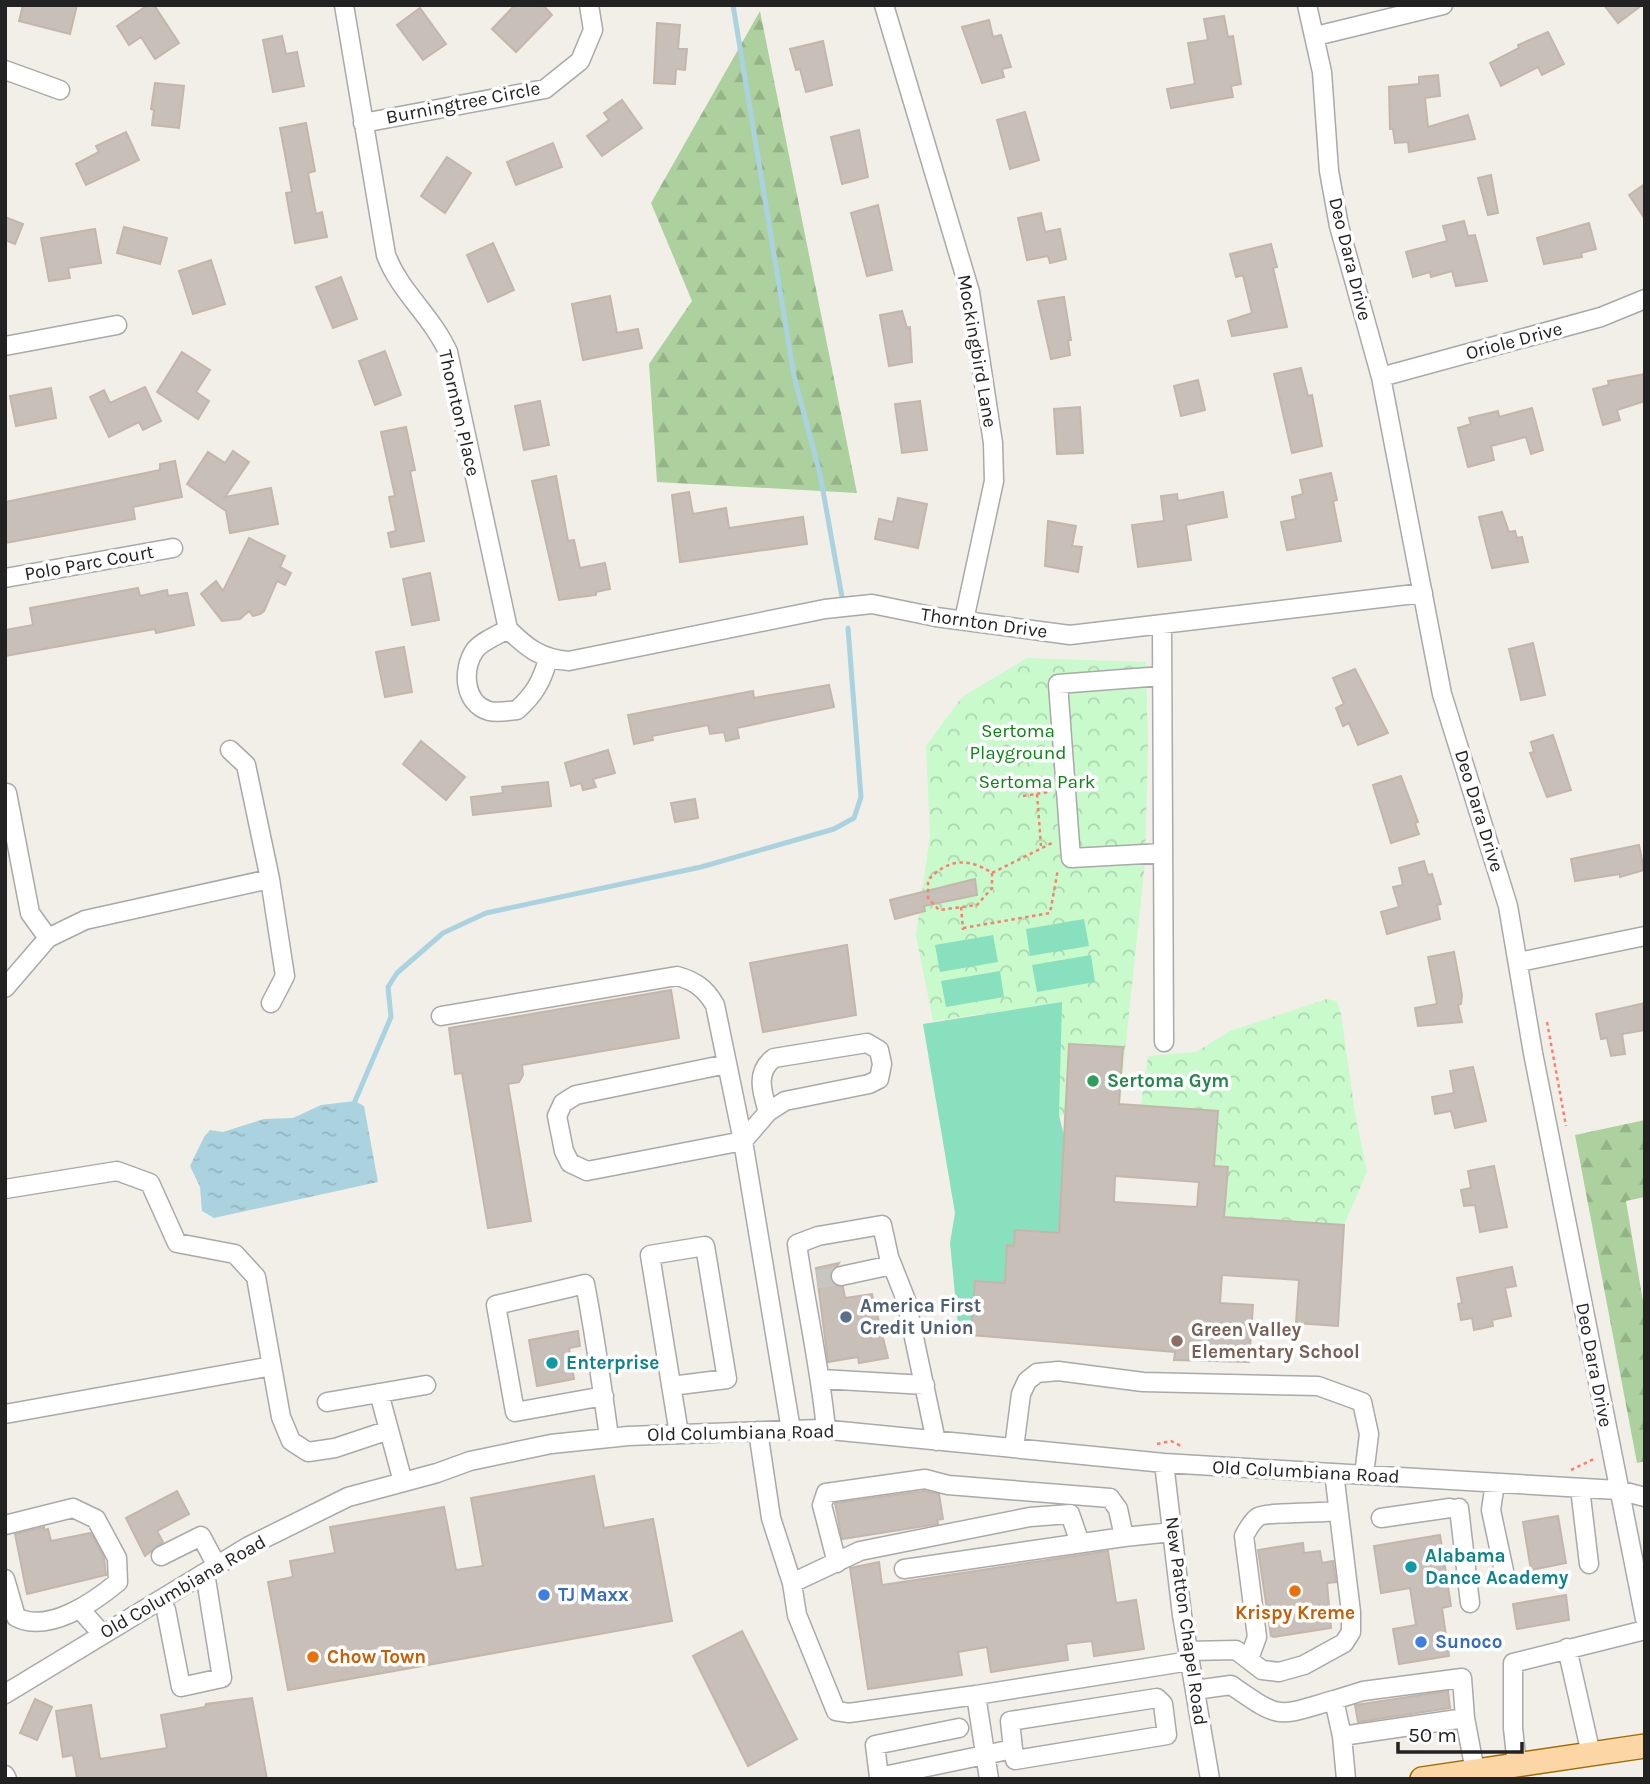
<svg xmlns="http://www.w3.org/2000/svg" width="1650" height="1784" font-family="Karla,sans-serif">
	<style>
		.forest { fill: url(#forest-firs) }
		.park { fill: url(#park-crowns) }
		.pitch { fill: #88e0be }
		.water { fill: url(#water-ripples) }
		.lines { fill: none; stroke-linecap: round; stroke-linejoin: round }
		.stream { stroke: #aad3df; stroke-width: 5 }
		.building { fill: #c7bfb8; stroke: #c4b6ab; stroke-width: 2; fill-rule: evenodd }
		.minor-tunnel { stroke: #c8c6c1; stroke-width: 18; stroke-dasharray: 18 9; stroke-linecap: butt }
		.minor-casing { stroke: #a9a9a9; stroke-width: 21 }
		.major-casing { stroke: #a06b00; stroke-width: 26 }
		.path { stroke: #fa8072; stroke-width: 2.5; stroke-dasharray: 3.5 3.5; stroke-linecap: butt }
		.minor { stroke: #fff; stroke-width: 18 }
		.major { stroke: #fcd6a4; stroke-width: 23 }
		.leisure-dot { fill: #2e9e5b; stroke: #fff; stroke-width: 2.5 }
		.service-dot { fill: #5c6f8a; stroke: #fff; stroke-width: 2.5 }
		.education-dot { fill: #8d6e63; stroke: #fff; stroke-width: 2.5 }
		.culture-dot { fill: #0f9aa8; stroke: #fff; stroke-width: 2.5 }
		.food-dot { fill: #e8710a; stroke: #fff; stroke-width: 2.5 }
		.shop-dot { fill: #3f7fe0; stroke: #fff; stroke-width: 2.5 }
		.labels { text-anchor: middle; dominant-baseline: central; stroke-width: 7; stroke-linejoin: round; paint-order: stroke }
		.street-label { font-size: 19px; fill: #222; stroke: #fff }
		.park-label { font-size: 19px; fill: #0c8416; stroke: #fff }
		.leisure-label { font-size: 19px; font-weight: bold; fill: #27864d; stroke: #fff; text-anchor: start }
		.service-label { font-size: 19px; font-weight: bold; fill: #4e5e75; stroke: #fff; text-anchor: start }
		.education-label { font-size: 19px; font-weight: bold; fill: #785e54; stroke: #fff; text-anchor: start }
		.culture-label { font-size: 19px; font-weight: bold; fill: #0d838f; stroke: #fff; text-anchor: start }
		.shop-label { font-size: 19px; font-weight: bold; fill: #366cbe; stroke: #fff; text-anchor: start }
		.food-label { font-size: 19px; font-weight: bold; fill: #c56008; stroke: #fff }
	</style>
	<defs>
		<pattern id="forest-firs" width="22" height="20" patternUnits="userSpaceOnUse" patternTransform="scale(1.75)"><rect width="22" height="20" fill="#add19e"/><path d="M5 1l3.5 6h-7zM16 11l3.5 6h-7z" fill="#95b388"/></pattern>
		<pattern id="park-crowns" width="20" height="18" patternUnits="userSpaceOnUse" patternTransform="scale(1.75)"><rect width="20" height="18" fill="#c8facc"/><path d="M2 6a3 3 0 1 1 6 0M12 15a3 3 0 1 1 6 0" fill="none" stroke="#acd6af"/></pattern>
		<pattern id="water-ripples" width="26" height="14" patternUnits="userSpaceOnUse" patternTransform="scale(1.75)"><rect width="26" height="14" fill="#aad3df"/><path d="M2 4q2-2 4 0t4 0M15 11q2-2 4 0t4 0" fill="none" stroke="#92b5bf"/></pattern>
	</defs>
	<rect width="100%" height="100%" fill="#f2efe9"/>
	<path class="forest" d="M760 11 857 493 657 482 649 364 692 301 651 203Z
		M1645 1120V1197L1626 1201 1645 1313V1461L1637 1463 1575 1135Z"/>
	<path class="park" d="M1027 658 1146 662 1148 748 1145 862 1118 1118 1059 1115 1061 1003 933 1021 916 935 930 836 926 746 962 697Z
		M1327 999 1337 1001 1341 1014 1355 1113 1367 1172 1344 1225 1224 1217 1228 1167 1214 1166 1218 1111 1141 1105 1148 1056 1196 1052 1230 1031Z"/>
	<path class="pitch" d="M1084 919 1089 946 1030 956 1026 929Z
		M993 935 998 962 940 972 935 945Z
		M1091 955 1095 982 1037 992 1032 965Z
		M1000 971 1004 997 946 1007 941 981Z
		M1062 1002 1059 1115 1065 1140 1059 1233 1015 1230 1014 1246 1007 1245 1012 1284 972 1325H958L950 1243 955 1213 923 1024Z"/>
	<path class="water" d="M355 1101 364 1106 378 1182 214 1218 202 1211 200 1187 190 1166 204 1137 210 1130 223 1132 264 1119 293 1118 321 1105Z"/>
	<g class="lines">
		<path class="stream" d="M733 5 794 376 820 474 842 597
			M355 1101 391 1017 388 987 397 973 443 933 486 913 701 867 834 829 854 818 861 797 848 628"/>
	</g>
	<path class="building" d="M23 5H77L70 34 19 21Z
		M148 5H154L179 43 155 59 141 37 129 45 117 26Z
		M515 5H543L552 15 516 52 492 29Z
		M1604 5H1642L1618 23Z
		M420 8 446 44 423 60 397 25Z
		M1224 16 1228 37 1233 36 1241 84 1231 86 1233 97 1171 108 1167 89 1195 84 1188 43 1208 40 1204 19Z
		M989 20 993 37 1001 35 1011 67 1002 69 1004 77 982 83 962 27Z
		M657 23 680 25 678 49H687L685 70 676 69 675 84 654 83Z
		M1548 32 1564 64 1542 75 1538 67 1501 86 1490 63 1519 48 1518 45Z
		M282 36 286 54 297 52 304 86 273 92 263 40Z
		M823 41 832 85 806 92 800 69 796 70 790 49Z
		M1438 75 1440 96 1425 98 1428 127 1468 115 1475 139 1409 152 1408 142 1395 143 1393 129H1390L1389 87 1419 84V77Z
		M155 83 184 86 179 128 152 125 154 110 151 109Z
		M622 100 642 128 602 156 587 136 609 120 604 113Z
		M1025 112 1039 160 1010 169 997 120Z
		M306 123 315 171 308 173 316 214 322 212 327 237 295 243 286 193 292 192 280 128Z
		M859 130 868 177 842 184 831 137Z
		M126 132 139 160 86 185 76 164 99 152 96 146Z
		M553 143 562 167 516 185 507 162Z
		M447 157 471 173 445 213 421 196Z
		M1491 175 1498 213 1488 215 1478 178Z
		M1645 184V219L1629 195Z
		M878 205 892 270 867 276 851 213Z
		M1041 213 1045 232 1060 229 1066 259 1050 263 1048 256 1027 260 1018 218Z
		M5 217 23 224 15 244 5 240Z
		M1464 221 1468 236 1475 235 1487 281 1456 286 1452 271 1431 277 1430 272 1413 277 1406 252 1447 241 1443 226Z
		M1589 223 1596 249 1581 253 1582 257 1544 264 1537 238Z
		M124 227 167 238 160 264 117 253Z
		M95 229 101 263 68 268 70 278 49 281 41 238Z
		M493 243 514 290 488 302 467 255Z
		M1271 244 1277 267 1273 268 1287 327 1232 336 1228 321 1252 313 1243 275 1236 277 1230 254Z
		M211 260 225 304 193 314 179 271Z
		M341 277 357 319 333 328 316 287Z
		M610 296 617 333 638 329 642 348 583 360 572 304Z
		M1064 297 1071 340H1068L1070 355 1051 359 1038 301Z
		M902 311 907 328 910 327 912 362 889 366 880 315Z
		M385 351 401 395 375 405 359 361Z
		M182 352 210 370 196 392 209 401 198 419 157 392Z
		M1301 368 1308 396 1312 395 1322 446 1292 453 1274 374Z
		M1645 374V401L1617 410 1620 420 1603 425 1593 389 1609 385 1608 381Z
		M1198 380 1205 410 1181 416 1174 386Z
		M145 387 161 421 143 430 139 422 109 437 90 397 104 390 110 403Z
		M51 388 56 418 16 426 10 396Z
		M540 401 549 445 524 450 515 406Z
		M920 401 927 450 902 453 895 404Z
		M1080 407 1083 453 1057 454 1054 409Z
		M1532 408 1543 450 1531 454 1526 437 1491 446 1494 460 1468 467 1458 428 1471 424 1469 418 1498 411 1499 417Z
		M406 427 415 470 410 471 424 541 391 547 388 533 396 531 389 497 395 496 381 432Z
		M233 451 249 462 225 497 271 488 278 524 230 533 226 511 187 484 208 452 225 463Z
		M175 461 182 497 133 507 135 519 5 543V502L160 470V464Z
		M1331 473 1337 500 1333 501 1341 541 1287 550 1281 522 1296 519 1292 497 1303 494 1300 480Z
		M556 476 568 541 574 540 580 568 605 563 610 589 596 592V595L559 600 532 481Z
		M689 492 693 514 726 508 729 528 803 517 807 544 680 562 672 495Z
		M1223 492 1227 517 1186 525 1191 560 1138 567 1132 525 1164 521 1161 496 1177 494 1178 501Z
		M898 498 927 504 918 548 875 539 879 519 893 522Z
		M1502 512 1509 532 1515 531 1517 538 1522 537 1528 562 1492 568 1479 517Z
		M1048 521 1076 526 1072 546 1082 547 1078 572 1045 566Z
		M249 538 285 556 280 567 291 573 285 585 277 581 264 611 260 614 253 616 249 611 240 619 222 621 201 594 216 581 223 591Z
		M430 573 439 620 412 625 403 579Z
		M138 588 140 596 167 590 168 596 187 593 194 625 156 633 155 629 5 656V630L33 625 30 608Z
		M1533 643 1545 695 1521 700 1509 649Z
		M404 647 412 692 385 697 376 652Z
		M1355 669 1388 733 1358 745 1349 723 1343 726 1336 708 1344 704 1333 678Z
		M829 685 834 707 737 728 739 738 726 741 724 732 710 734 708 725 652 736 653 740 634 744 628 715 753 691 754 698Z
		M1553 735 1571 790 1547 797 1530 753 1534 752 1531 742Z
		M421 741 465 777 446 800 403 764Z
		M608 750 615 773 593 779 596 787 583 790 581 783 571 786 565 763Z
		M1401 776 1418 822 1415 823 1419 834 1391 843 1373 785Z
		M548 782 551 806 473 815 471 797 503 793 502 787Z
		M695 799 698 818 675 822 671 803Z
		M1639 845 1644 870 1620 877V874L1575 881 1571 859Z
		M1424 861 1428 875 1432 874 1441 904 1437 905 1440 919 1387 934 1381 912 1399 907 1393 887 1403 885 1399 868Z
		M975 879 977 895 924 906 925 911 895 919 890 900Z
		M847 945 856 1015 763 1032 750 963Z
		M1454 952 1462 995 1461 1004 1458 1005 1462 1022 1418 1026 1415 1008 1437 1004 1428 957Z
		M671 990 679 1038 522 1065 523 1075 519 1082 508 1084 531 1221 488 1228 462 1073 455 1074 449 1028Z
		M1645 1003V1030L1622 1034 1625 1054 1611 1056 1607 1038 1601 1039 1596 1014Z
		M1069 1044 1123 1047 1119 1104 1218 1111 1214 1166 1228 1167 1224 1217 1344 1225 1338 1326 1296 1323 1299 1280 1222 1275 1220 1303 1253 1305 1249 1362 1174 1360 1175 1352 971 1335 975 1281 1005 1283 1007 1245 1014 1246 1015 1230 1059 1233ZM1115 1176 1199 1182 1197 1207 1114 1202Z
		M1473 1067 1486 1121 1455 1128 1451 1111 1435 1114 1432 1097 1454 1093 1450 1071Z
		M1494 1166 1507 1227 1480 1232 1475 1205 1464 1206 1461 1190 1471 1188 1468 1171Z
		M839 1263 830 1278 833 1284 843 1287 845 1298 872 1294 888 1358 859 1363 858 1357 828 1362 816 1268Z
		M1512 1267 1516 1286 1505 1288 1511 1316 1492 1320 1493 1326 1474 1330 1472 1318 1461 1320 1458 1304 1462 1303 1457 1278Z
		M578 1331 580 1346 569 1348 574 1379 537 1386 529 1340Z
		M594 1476 604 1528 653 1519 672 1621 288 1690 268 1582 293 1577 290 1561 335 1553 330 1527 444 1507 456 1570 483 1566 471 1498Z
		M177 1491 189 1514 157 1531 163 1542 145 1556 126 1518Z
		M924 1491 939 1494 943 1519 937 1520 938 1524 842 1539 835 1503Z
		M1558 1516 1566 1563 1531 1570 1523 1522Z
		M44 1527V1530L48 1529 51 1541 91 1533 104 1557 106 1575 27 1594 15 1534Z
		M1440 1535 1451 1606 1442 1608 1449 1656 1399 1664 1393 1629 1416 1625 1410 1588 1381 1593 1374 1546Z
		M1303 1543 1304 1553 1320 1551 1322 1563 1333 1561 1336 1582 1327 1583 1331 1628 1274 1637 1271 1636 1258 1550Z
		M1108 1551 1116 1603 1136 1600 1144 1649 1094 1656 1092 1641 1066 1644 1068 1660 991 1672 987 1647 958 1652 962 1675 868 1689 850 1568 879 1562 882 1585Z
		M1566 1595 1569 1620 1517 1629 1513 1604Z
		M742 1631 797 1739 748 1766 693 1656Z
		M1448 1691 1450 1708 1358 1722 1355 1705Z
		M252 1698 267 1779H77L73 1755 63 1757 56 1711 91 1705 100 1759 167 1748 161 1715 205 1707 206 1704Z
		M35 1699 52 1707 37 1740 20 1733Z"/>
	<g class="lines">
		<path class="minor-tunnel" d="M817 1279 841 1276"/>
		<g class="minor-casing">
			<path id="minor" d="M344 5 386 255C400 292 432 316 448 352L508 629C527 648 541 659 569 661L825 609 872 604 936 617 1070 635 1423 593
				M884 5 970 292 993 443 994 481 964 620
				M1307 5 1322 72 1329 171 1339 226 1381 377 1442 694 1508 906 1533 1053 1645 1619
				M1316 36 1443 5
				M5 70 60 90
				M363 123 545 89 580 61 593 30 589 5
				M5 346 117 325
				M1381 377 1601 317 1645 299
				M5 578 173 548
				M1162 627 1164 1042
				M508 629C498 635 482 641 475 650 462 669 463 703 489 711 498 713 508 711 517 710 534 695 542 681 548 659
				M1162 676 1058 684 1071 858 1163 853
				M230 750 246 765 270 879 285 976 271 1003
				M7 793 30 913 48 938
				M1519 962 1645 936
				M5 988 48 938 85 920 270 879
				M441 1016 677 976C695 981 705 988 715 1005L743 1141 587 1171 570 1163 564 1151 557 1116 563 1103 576 1095 727 1064
				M768 1112C762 1092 755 1072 774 1058L867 1043 879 1050 882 1064 879 1079 869 1084 785 1101 768 1112 743 1141 791 1430
				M5 1189 117 1171 150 1183 177 1243 235 1254 256 1277 281 1417 291 1441 308 1452 335 1448 389 1430
				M841 1276 892 1265
				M821 1379 925 1385
				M671 1386 727 1379 705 1246 650 1255 679 1434
				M379 1393 403 1482
				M604 1396 515 1412 496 1305 585 1284C595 1335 602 1386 609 1437
				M327 1402 426 1385
				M5 1414 272 1366
				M826 1429C820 1367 806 1306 797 1244L818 1236 882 1225 889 1257 906 1300 936 1441
				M758 1431 771 1518 792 1583 797 1615 836 1711 849 1713 976 1695
				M1014 1448 1021 1394 1027 1381 1037 1373 1058 1371 1143 1382 1318 1386 1362 1402 1369 1434 1364 1475
				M1164 1463 1182 1615 1210 1779
				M1495 1483 1491 1510 1504 1571
				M1580 1488 1589 1564
				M1459 1508 1470 1603
				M1381 1518 1450 1508
				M5 1525 73 1508 96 1519 117 1558 118 1582C94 1602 48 1634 16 1617L5 1579
				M161 1556 201 1536 217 1566
				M837 1563 822 1505 826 1493 925 1479 948 1485 1110 1498 1118 1509 1124 1537 1172 1532
				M904 1569 1124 1537
				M792 1583 860 1551 1030 1517 1070 1514 1080 1543
				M161 1602 166 1610 181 1687 222 1678 205 1573
				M80 1609 102 1634
				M1567 1648 1591 1754
				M1188 1651 1236 1650 1262 1670 1279 1672 1304 1665 1344 1643 1351 1632V1612L1334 1473
				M1249 1659 1257 1637 1244 1536C1248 1529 1251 1522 1258 1517 1265 1512 1323 1513 1338 1511
				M1195 1690 1231 1685C1282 1720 1275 1717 1334 1700L1342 1736
				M5 1694 249 1546 348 1497 437 1473 470 1461 551 1444 628 1436 820 1429 1164 1463 1618 1490 1645 1497
				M1334 1700 1363 1691 1462 1678 1465 1718
				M959 1728 875 1745 879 1777 1013 1749 1015 1760 1167 1735 1163 1704 1157 1698 1010 1721 1013 1749
				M1517 1765 1513 1728V1663L1645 1630
				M5 1775 7 1779
				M989 1779 976 1695 1190 1661
				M1346 1779 1342 1736 1465 1718 1475 1771"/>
		</g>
		<g class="major-casing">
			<path id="major" d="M1422 1779 1645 1746"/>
		</g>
		<path class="path" d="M1037 794 1041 846
			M1023 796 1049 792
			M992 873V888L977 905 939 910 928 898V880C948 859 968 857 992 873L1052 843
			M961 907 963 930
			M963 928 1050 913 1058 869
			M1547 1022 1566 1126
			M1157 1444 1171 1441 1181 1446
			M1571 1470 1596 1458"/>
		<use href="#minor" class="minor"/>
		<use href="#major" class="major"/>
	</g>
	<circle class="leisure-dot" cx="1093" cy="1081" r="7"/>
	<circle class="service-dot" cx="846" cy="1317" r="7"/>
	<circle class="education-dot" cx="1177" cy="1341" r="7"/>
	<g class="culture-dot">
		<circle cx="552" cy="1363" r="7"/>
		<circle cx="1411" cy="1567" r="7"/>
	</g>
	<g class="food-dot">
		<circle cx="1295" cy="1591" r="7"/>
		<circle cx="313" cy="1657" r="7"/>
	</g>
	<g class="shop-dot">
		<circle cx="544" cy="1595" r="7"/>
		<circle cx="1421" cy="1642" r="7"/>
	</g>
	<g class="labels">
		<g class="street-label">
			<text transform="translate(463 103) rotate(-11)">Burningtree Circle</text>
			<text transform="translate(1350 259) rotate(76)">Deo Dara Drive</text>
			<text transform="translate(1514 341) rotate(-15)">Oriole Drive</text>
			<text transform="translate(977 351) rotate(80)">Mockingbird Lane</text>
			<text transform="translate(459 413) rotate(77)">Thornton Place</text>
			<text transform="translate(89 563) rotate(-10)">Polo Parc Court</text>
			<text transform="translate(984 623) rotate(8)">Thornton Drive</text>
			<text transform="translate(1479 811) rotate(73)">Deo Dara Drive</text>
			<text transform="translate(1594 1365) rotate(79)">Deo Dara Drive</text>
			<text transform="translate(741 1433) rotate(-1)">Old Columbiana Road</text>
			<text transform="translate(1306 1472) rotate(3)">Old Columbiana Road</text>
			<text transform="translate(183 1587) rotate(-30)">Old Columbiana Road</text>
			<text transform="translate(1186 1621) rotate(82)">New Patton Chapel Road</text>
		</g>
		<g class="park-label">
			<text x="1018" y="731">Sertoma<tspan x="1018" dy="22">Playground</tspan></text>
			<text x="1037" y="782">Sertoma Park</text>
		</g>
		<g class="leisure-label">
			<text x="1107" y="1081">Sertoma Gym</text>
		</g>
		<g class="service-label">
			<text x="860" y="1306">America First<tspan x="860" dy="22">Credit Union</tspan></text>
		</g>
		<g class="education-label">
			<text x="1191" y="1330">Green Valley<tspan x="1191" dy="22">Elementary School</tspan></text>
		</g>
		<g class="culture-label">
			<text x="566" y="1363">Enterprise</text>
			<text x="1425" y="1556">Alabama<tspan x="1425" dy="22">Dance Academy</tspan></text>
		</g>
		<g class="shop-label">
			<text x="558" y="1595">TJ Maxx</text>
			<text x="1435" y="1642">Sunoco</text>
		</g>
		<g class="food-label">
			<text x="1295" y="1613">Krispy Kreme</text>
			<text x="327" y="1657" text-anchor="start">Chow Town</text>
		</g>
	</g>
	<rect width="1650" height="1784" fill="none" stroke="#222222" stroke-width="14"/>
	<path d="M1398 1742v10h124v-10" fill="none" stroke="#222222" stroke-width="3.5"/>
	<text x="1408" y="1742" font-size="21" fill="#222222" stroke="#ffffff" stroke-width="5" paint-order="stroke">50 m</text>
</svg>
